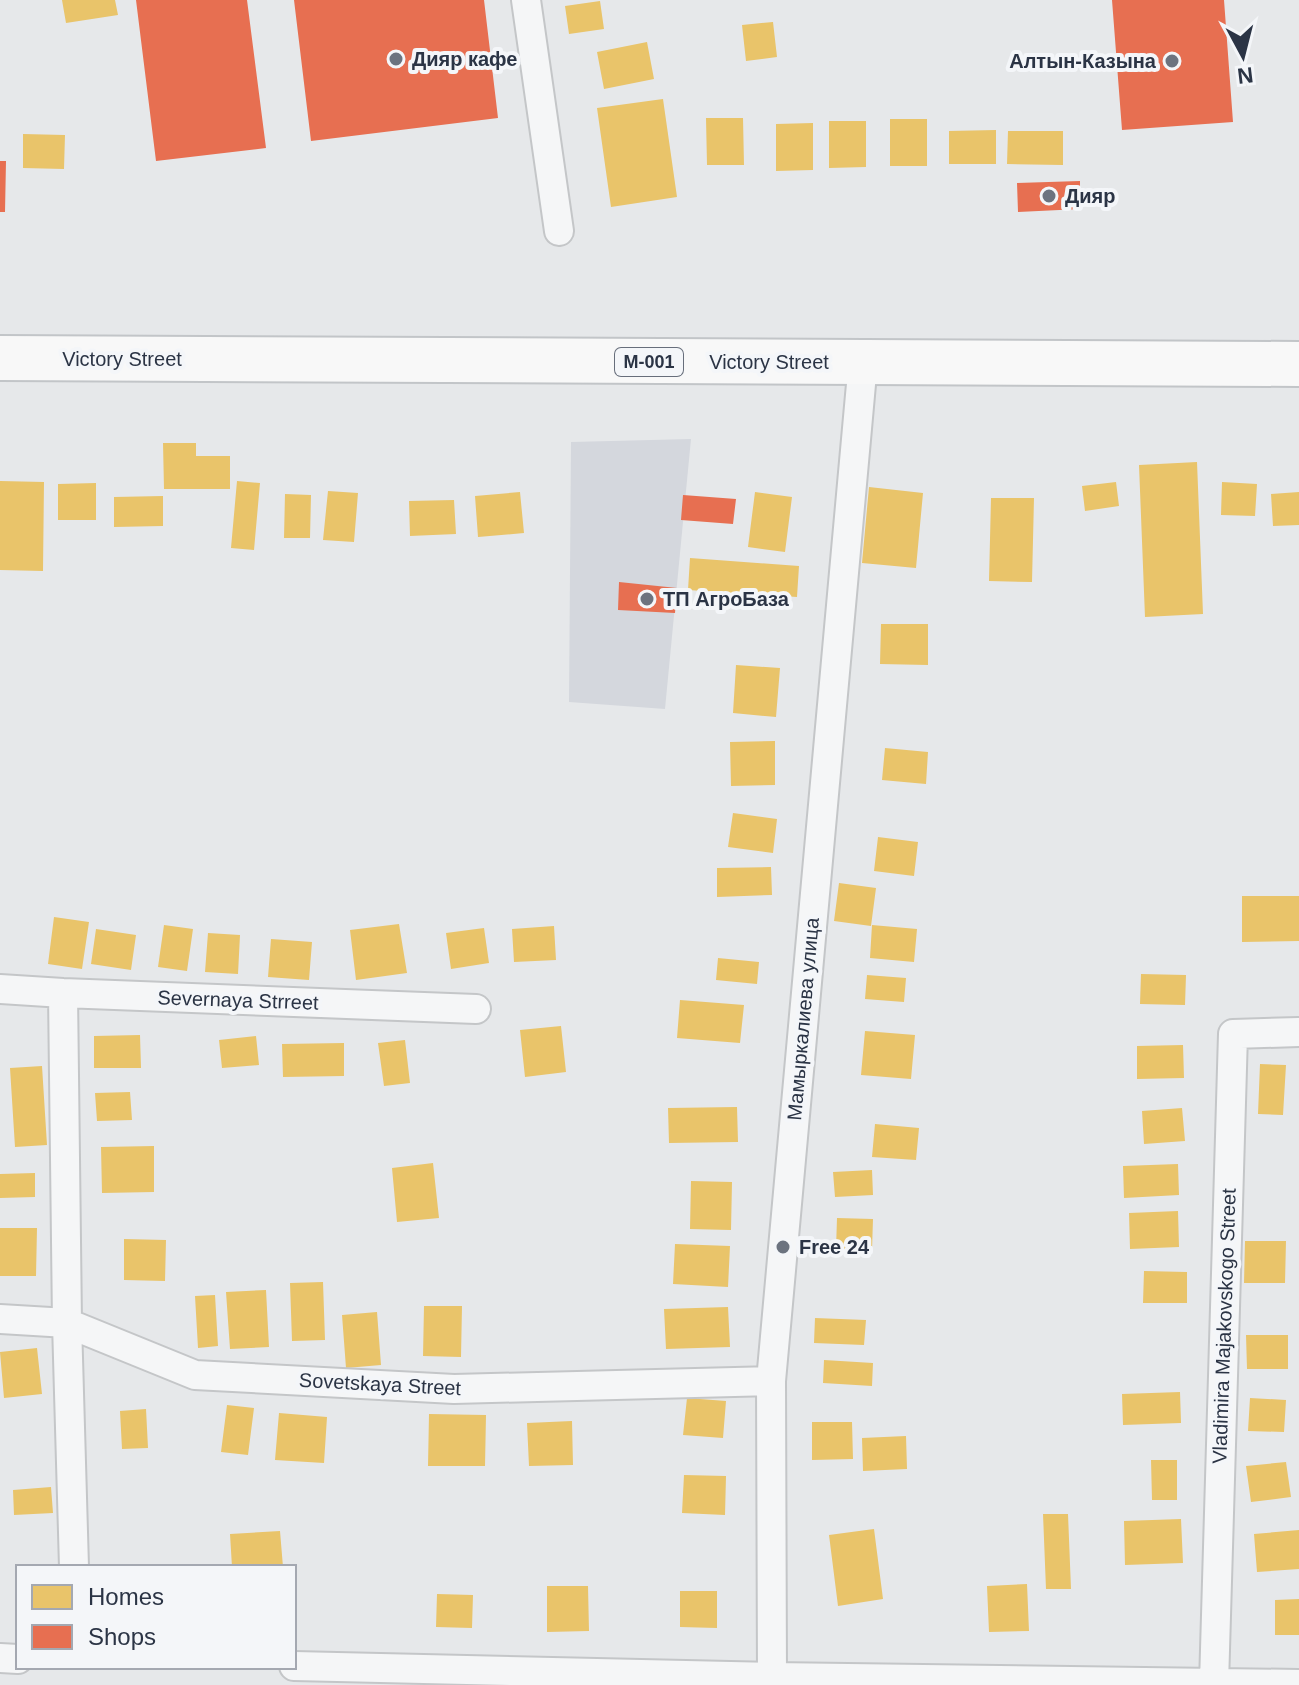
<svg xmlns="http://www.w3.org/2000/svg" width="1299" height="1685" font-family="Helvetica,sans-serif">
	<style>
		.built { fill: #d4d7dd }
		.homes { fill: #e9c46a }
		.shops { fill: #e76f51 }
		.lines { fill: none; stroke-linecap: round; stroke-linejoin: round }
		.minor-casing { stroke: #c4c6c8; stroke-width: 32 }
		.primary-casing { stroke: #c2c5c8; stroke-width: 48 }
		.minor { stroke: #f5f6f7; stroke-width: 28 }
		.primary { stroke: #f8f8f8; stroke-width: 44 }
		.poi-dot { fill: #6c737f; stroke: #f4f6f9; stroke-width: 3 }
		.labels { text-anchor: middle; dominant-baseline: central; stroke-width: 8; stroke-linejoin: round; paint-order: stroke }
		.shield { fill: #f4f6f9; stroke: #676e7b; stroke-width: 2 }
		.shield-label { font-size: 18px; font-weight: bold; fill: #2b3445 }
		.poi-label { font-size: 20px; font-weight: bold; fill: #2b3445; stroke: #f4f6f9; text-anchor: start }
		.street-label { font-size: 20px; fill: #2b3445; stroke: #f4f6f9 }
	</style>
	<rect width="100%" height="100%" fill="#e6e8ea"/>
	<path class="built" d="M691 439 665 709 569 702 571 442Z"/>
	<path class="homes" d="M62 0H115L118 15 66 23Z
		M600 1 604 29 569 34 565 6Z
		M773 22 777 57 746 61 742 25Z
		M647 42 654 79 604 89 597 52Z
		M663 99 677 197 611 207 597 108Z
		M706 118H743L744 165H707Z
		M890 119H927V166H890Z
		M829 121H866V167L829 168Z
		M813 123V170L776 171V124Z
		M996 130V164H949V131Z
		M1008 131H1063V165L1007 164Z
		M23 134 65 135 64 169 23 168Z
		M163 443H196V456H230V489H164Z
		M1197 462 1203 614 1145 617 1139 465Z
		M0 481 44 482 43 571 0 570Z
		M237 481 260 483 254 550 231 548Z
		M1116 482 1119 506 1085 511 1082 486Z
		M1222 482 1257 484 1255 516 1221 515Z
		M96 483V520H58V484Z
		M869 487 923 493 916 568 862 563Z
		M328 491 358 493 354 542 323 540Z
		M520 492 524 533 478 537 475 496Z
		M755 492 792 497 785 552 748 547Z
		M1299 492V525L1273 526 1271 494Z
		M285 494 311 495 310 538H284Z
		M163 496V526L114 527V497Z
		M991 498H1034L1032 582 989 581Z
		M454 500 456 534 410 536 409 501Z
		M690 558 799 566 797 597 688 590Z
		M881 624H928V665L880 664Z
		M736 665 780 668 776 717 733 713Z
		M775 741V785L731 786 730 742Z
		M885 748 928 752 926 784 882 780Z
		M733 813 777 819 773 853 728 847Z
		M878 837 918 842 914 876 874 871Z
		M771 867 772 895 717 897V868Z
		M839 883 876 888 871 926 834 921Z
		M1242 896H1299V941L1242 942Z
		M54 917 89 922 82 969 48 964Z
		M399 924 407 973 356 980 350 930Z
		M164 925 193 929 187 971 158 967Z
		M872 925 917 929 914 962 870 958Z
		M554 926 556 960 514 962 512 929Z
		M484 928 489 963 451 969 446 933Z
		M96 929 136 935 131 970 91 964Z
		M208 933 240 935 238 974 205 972Z
		M271 939 312 942 309 980 268 977Z
		M718 958 759 962 757 984 716 980Z
		M1141 974 1186 975 1185 1005 1140 1004Z
		M867 975 906 978 904 1002 865 999Z
		M680 1000 744 1005 740 1043 677 1038Z
		M561 1026 566 1072 525 1077 520 1030Z
		M865 1031 915 1035 911 1079 861 1075Z
		M140 1035 141 1068H94V1036Z
		M256 1036 259 1065 222 1068 219 1040Z
		M405 1040 410 1083 384 1086 378 1043Z
		M344 1043V1076L283 1077 282 1044Z
		M1183 1045 1184 1078 1137 1079V1046Z
		M1260 1064 1286 1065 1283 1115 1258 1114Z
		M42 1066 47 1145 15 1147 10 1068Z
		M130 1092 132 1120 97 1121 95 1093Z
		M737 1107 738 1142 669 1143 668 1108Z
		M1182 1108 1185 1141 1144 1144 1142 1111Z
		M875 1124 919 1128 916 1160 872 1157Z
		M154 1146V1192L102 1193 101 1147Z
		M433 1163 439 1218 397 1222 392 1168Z
		M1178 1164 1179 1195 1124 1198 1123 1166Z
		M872 1170 873 1195 835 1197 833 1172Z
		M35 1173V1197L0 1198V1174Z
		M691 1181 732 1182 731 1230 690 1229Z
		M1178 1211 1179 1247 1130 1249 1129 1213Z
		M837 1218 873 1219 872 1250 836 1249Z
		M0 1228H37L36 1276H0Z
		M124 1239 166 1240 165 1281 124 1280Z
		M1245 1241H1286L1285 1283H1244Z
		M675 1244 730 1246 728 1287 673 1284Z
		M1144 1271 1187 1272V1303H1143Z
		M323 1282 325 1340 292 1341 290 1283Z
		M266 1290 269 1347 230 1349 226 1292Z
		M215 1295 218 1346 198 1348 195 1296Z
		M424 1306H462L461 1357 423 1356Z
		M728 1307 730 1347 666 1349 664 1309Z
		M377 1312 381 1365 346 1368 342 1315Z
		M815 1318 866 1320 864 1345 814 1343Z
		M1246 1335H1288V1369H1247Z
		M37 1348 42 1394 4 1398 0 1352Z
		M824 1360 873 1363 872 1386 823 1383Z
		M1180 1392 1181 1423 1123 1425 1122 1394Z
		M687 1398 726 1401 723 1438 683 1435Z
		M1250 1398 1286 1400 1284 1432 1248 1431Z
		M227 1405 254 1408 248 1455 221 1452Z
		M146 1409 148 1448 122 1449 120 1411Z
		M279 1413 327 1417 324 1463 275 1460Z
		M429 1414 486 1415 485 1466H428Z
		M572 1421 573 1465 529 1466 527 1423Z
		M812 1422H852L853 1459 812 1460Z
		M906 1436 907 1469 863 1471 862 1438Z
		M1151 1460H1177V1500H1152Z
		M1286 1462 1291 1497 1251 1502 1246 1466Z
		M684 1475 726 1476 725 1515 682 1513Z
		M51 1487 53 1513 14 1515 13 1490Z
		M1043 1514H1068L1071 1589H1046Z
		M1181 1519 1183 1563 1125 1565 1124 1521Z
		M874 1529 883 1599 838 1606 829 1535Z
		M1299 1530V1569L1257 1572 1254 1534Z
		M280 1531 283 1567H232L230 1534Z
		M1027 1584 1029 1631 989 1632 987 1586Z
		M547 1586H588L589 1631 547 1632Z
		M680 1591H717V1628L680 1627Z
		M437 1594 473 1595 472 1628 436 1627Z
		M1299 1599V1635H1275V1600Z"/>
	<path class="shops" d="M136 0H247L266 148 156 161Z
		M294 0H484L498 118 311 141Z
		M1112 0H1224L1233 122 1122 130Z
		M0 161H6L5 212H0Z
		M1080 181V209L1018 212 1017 183Z
		M683 495 736 499 733 524 681 520Z
		M619 582 677 588 675 613 618 610Z"/>
	<g class="lines">
		<g class="minor-casing">
			<path id="minor" d="M526 0 559 231
				M0 989 63 993 476 1009
				M63 993 67 1323 74 1567
				M0 1319 67 1323 195 1375 454 1389 771 1381
				M0 1658 18 1659
				M294 1666 772 1677 1299 1684
				M772 1677 771 1381 863 362
				M1214 1684 1233 1034 1299 1032"/>
		</g>
		<g class="primary-casing">
			<path id="primary" d="M0 358 1299 364"/>
		</g>
		<use href="#minor" class="minor"/>
		<use href="#primary" class="primary"/>
	</g>
	<g class="poi-dot">
		<circle cx="396" cy="59" r="8"/>
		<circle cx="1172" cy="61" r="8"/>
		<circle cx="1049" cy="196" r="8"/>
		<circle cx="647" cy="599" r="8"/>
		<circle cx="783" cy="1247" r="8"/>
	</g>
	<g class="labels">
		<rect class="shield" x="615" y="348" width="68" height="28" rx="6"/>
		<g class="shield-label">
			<text x="649" y="362">М-001</text>
		</g>
		<g class="poi-label">
			<text x="412" y="59">Дияр кафе</text>
			<text x="1156" y="61" text-anchor="end">Алтын-Казына</text>
			<text x="1065" y="196">Дияр</text>
			<text x="663" y="599">ТП АгроБаза</text>
			<text x="799" y="1247">Free 24</text>
		</g>
		<g class="street-label">
			<text x="122" y="359">Victory Street</text>
			<text x="769" y="362">Victory Street</text>
			<text transform="translate(238 1000) rotate(2)">Severnaya Strreet</text>
			<text transform="translate(803 1019) rotate(-85)">Мамыркалиева улица</text>
			<text transform="translate(1224 1326) rotate(-88)">Vladimira Majakovskogo Street</text>
			<text transform="translate(380 1384) rotate(3)">Sovetskaya Street</text>
		</g>
	</g>
	<rect x="16" y="1565" width="280" height="104" fill="#f4f6f9" stroke="#a4a8b1" stroke-width="2"/>
	<rect x="32" y="1585" width="40" height="24" fill="#e9c46a" stroke="#a4a8b1" stroke-width="2"/>
	<text x="88" y="1605" font-size="24" fill="#2b3445">Homes</text>
	<rect x="32" y="1625" width="40" height="24" fill="#e76f51" stroke="#a4a8b1" stroke-width="2"/>
	<text x="88" y="1645" font-size="24" fill="#2b3445">Shops</text>
	<g transform="translate(1243 56) rotate(173)" stroke="#f4f6f9" stroke-width="6" paint-order="stroke">
	<path d="M0-6L14 30L0 20L-14 30Z" fill="#2b3445"/>
	<text y="-12" font-size="22" font-weight="bold" text-anchor="middle" fill="#2b3445">N</text>
	</g>
</svg>
